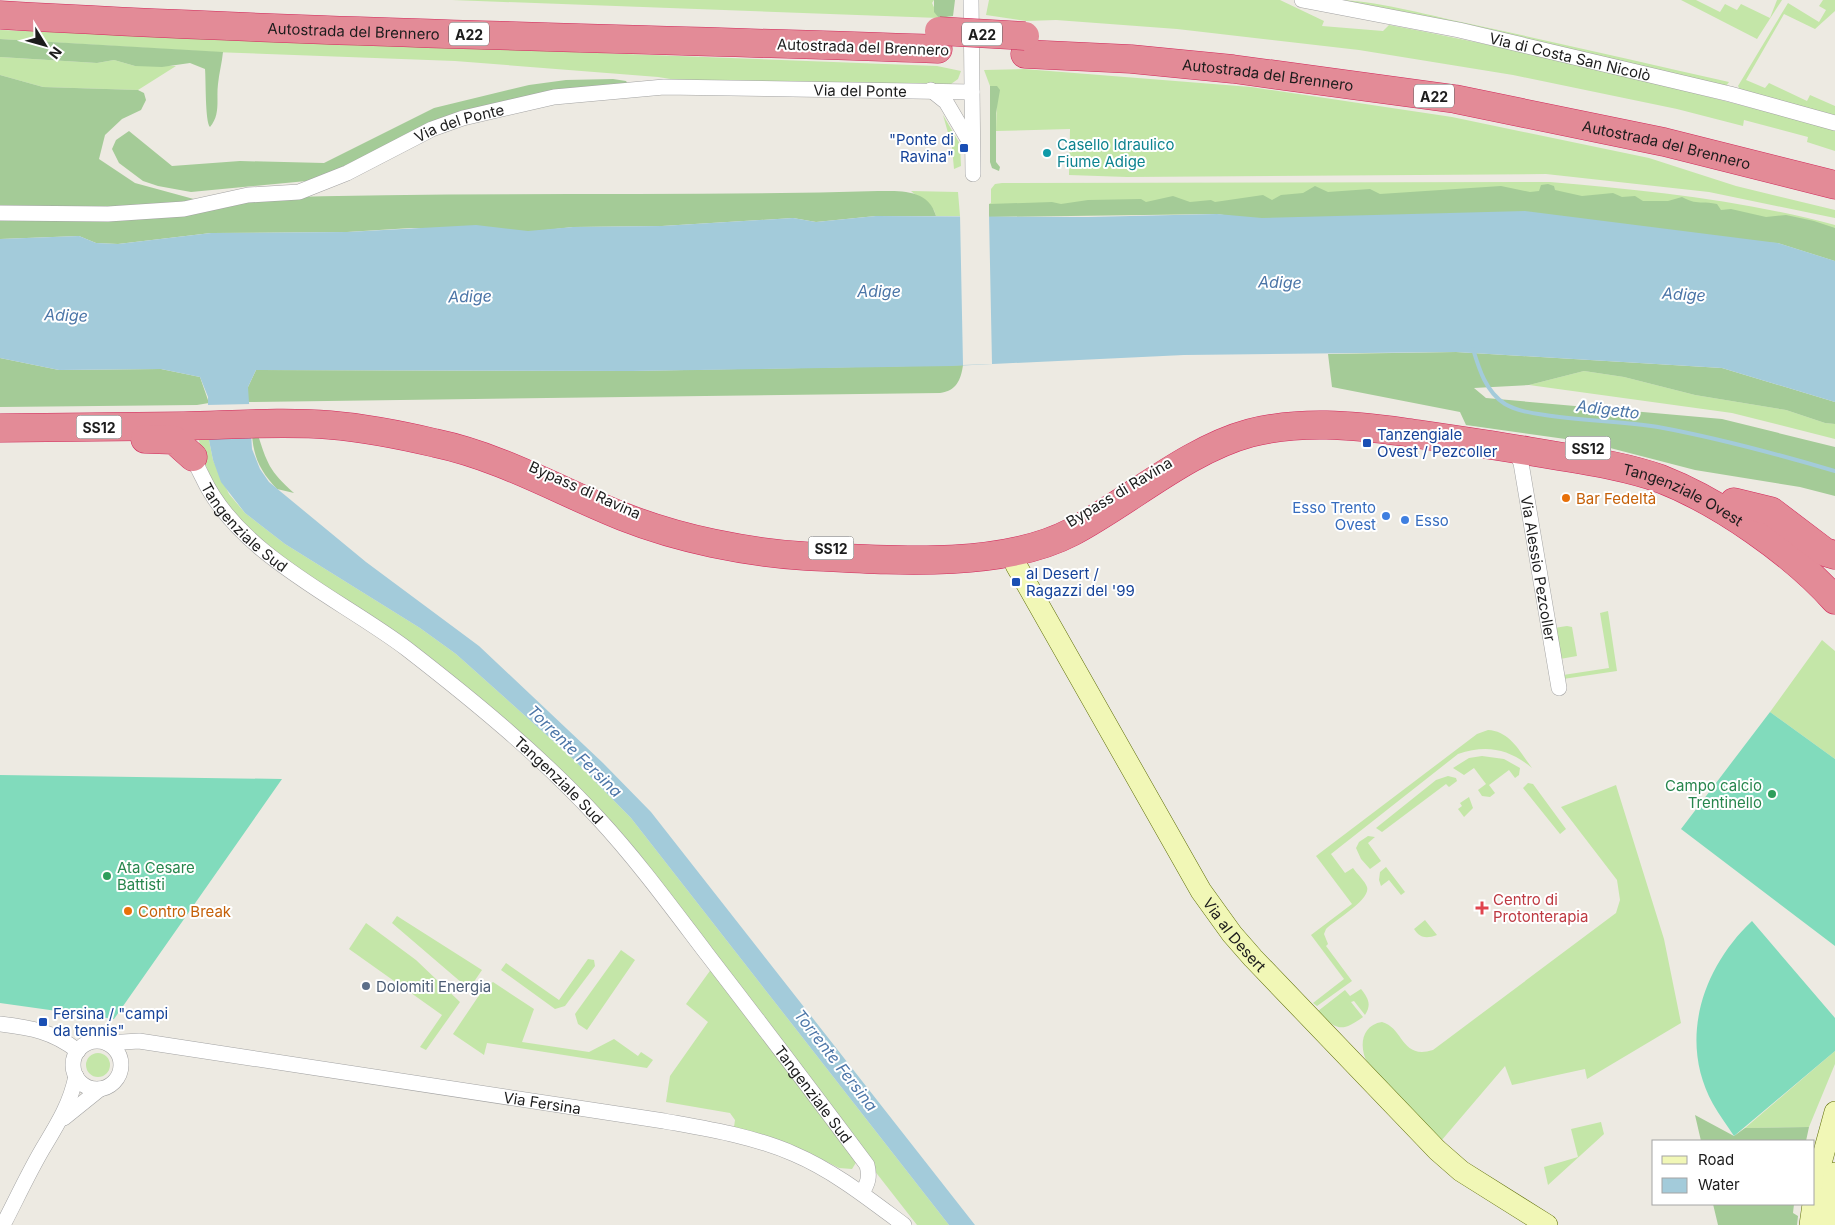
<svg xmlns="http://www.w3.org/2000/svg" width="1835" height="1225" font-family="Inter,sans-serif">
	<style>
		.grass { fill: #c4e6a8 }
		.forest { fill: #a4cb97 }
		.pitch { fill: #81dbbc }
		.water { fill: #a3cbda }
		.pier { fill: #edeae2 }
		.lines { fill: none; stroke-linecap: round; stroke-linejoin: round }
		.stream { stroke: #a3cbda; stroke-width: 4 }
		.street-casing { stroke: #a3a3a3; stroke-width: 16 }
		.secondary-casing { stroke: #5e6e08; stroke-width: 22 }
		.highway-casing { stroke: #d1295b; stroke-width: 29 }
		.street { stroke: #fff; stroke-width: 15 }
		.secondary { stroke: #f1f7b6; stroke-width: 21 }
		.highway { stroke: #e38b97; stroke-width: 28 }
		.highway-bridge-casing { stroke: #d1295b; stroke-width: 29; stroke-linecap: butt }
		.highway-bridge { stroke: #e38b97; stroke-width: 28 }
		.transit-dot { fill: #1a4fb4; stroke: #fff; stroke-width: 2 }
		.culture-dot { fill: #0f9aa8; stroke: #fff; stroke-width: 2 }
		.food-dot { fill: #e8710a; stroke: #fff; stroke-width: 2 }
		.shop-dot { fill: #3f7fe0; stroke: #fff; stroke-width: 2 }
		.leisure-dot { fill: #2e9e5b; stroke: #fff; stroke-width: 2 }
		.health-dot { fill: #e0444e; stroke: #fff; stroke-width: 2 }
		.service-dot { fill: #5c6f8a; stroke: #fff; stroke-width: 2 }
		.labels { text-anchor: middle; dominant-baseline: central; stroke-width: 4; stroke-linejoin: round; paint-order: stroke }
		.shield { fill: #fff; stroke: #606060; stroke-width: 1 }
		.shield-label { font-size: 14px; font-weight: bold; fill: #1c1c1c }
		.street-label { font-size: 15px; fill: #1c1c1c; stroke: #fff }
		.transit-label { font-size: 15px; fill: #164399; stroke: #fff; text-anchor: start }
		.culture-label { font-size: 15px; fill: #0d838f; stroke: #fff; text-anchor: start }
		.food-label { font-size: 15px; fill: #c56008; stroke: #fff; text-anchor: start }
		.shop-label { font-size: 15px; fill: #366cbe; stroke: #fff; text-anchor: end }
		.leisure-label { font-size: 15px; fill: #27864d; stroke: #fff; text-anchor: end }
		.health-label { font-size: 15px; fill: #be3a42; stroke: #fff; text-anchor: start }
		.service-label { font-size: 15px; fill: #4e5e75; stroke: #fff; text-anchor: start }
		.water-label { font-size: 16px; font-style: italic; fill: #4c76a8; stroke: #fff }
	</style>
	<rect width="100%" height="100%" fill="#edeae2"/>
	<path class="grass" d="M452 0H934L932 3 939 18Z
		M989 0H1280L1324 21 1322 26 1383 31 1389 25C1540 53 1687 90 1835 130V151L1807 142 1808 137 1744 120 1743 126 1677 109 1513 75 1359 50 1177 29 1056 20 1026 21 986 15Z
		M1332 0C1377 0 1422 14 1466 23 1554 42 1642 62 1729 82L1726 86Z
		M1681 0H1696L1720 12 1725 4 1737 10 1741 4 1770 18 1777 0H1782L1757 39Z
		M1823 0H1835V11L1815 29 1784 14 1746 80 1765 88 1769 83 1807 101 1810 95 1835 106V120L1740 90 1738 86 1788 3 1819 22 1826 10 1819 6Z
		M0 30 937 66 961 71 958 79 951 84 683 81 658 77 455 61 213 52 0 39Z
		M0 57 97 63 114 60 135 66H176L138 90 43 87 0 75Z
		M1024 69 1251 87 1452 117 1649 158 1736 186 1835 210V218L1709 192 1546 174 1127 177 1069 175 1070 129 996 131 997 86H990L984 70Z
		M943 115 960 144 961 166 954 169 952 147Z
		M1550 182C1646 190 1742 200 1835 225V261L1778 243 1217 214H1146L989 204 991 203V189L995 184 1002 183Z
		M911 191 958 192 960 216H936L934 210Z
		M1584 371 1624 377 1695 395 1786 410 1825 423 1835 424V439L1732 413 1529 385Z
		M198 434 208 435 213 460 229 494 245 513 285 544 420 628 456 654 571 757 631 818 949 1225H917L577 790 277 555C238 518 206 490 198 434Z
		M1608 611 1617 671 1563 679V675L1609 668 1600 613Z
		M1567 626 1572 627 1577 656 1560 659 1554 628Z
		M1822 640 1835 651V759L1770 712Z
		M1488 730C1510 731 1520 752 1532 768 1509 749 1487 744 1458 754L1331 854 1345 873 1353 868C1357 874 1365 881 1367 887 1371 900 1335 920 1326 929L1324 934 1328 944 1326 946 1352 981 1317 1006 1313 1003 1344 979 1311 935 1352 904 1316 856 1477 734Z
		M1482 756 1504 759 1520 768 1519 775 1515 778 1509 770 1489 785 1495 793 1490 797 1482 796 1478 790 1486 784 1474 768 1464 775 1453 768 1469 758Z
		M1448 776 1456 778 1457 781 1449 787 1446 784 1382 832 1376 828 1436 780Z
		M1528 783 1533 784 1566 829 1560 834 1523 788Z
		M1616 785 1664 939 1681 1023 1587 1079 1585 1069 1512 1085 1505 1066 1441 1141 1367 1062C1359 1047 1361 1025 1382 1022 1404 1028 1401 1060 1433 1050L1616 913 1620 900 1617 880 1561 807Z
		M1469 797 1473 808 1464 817 1458 809 1462 806 1460 803Z
		M1368 836 1375 837 1368 843 1381 861 1370 869 1361 859 1356 848 1359 842Z
		M1386 867 1405 892 1401 895 1389 880 1381 886 1379 880 1380 872Z
		M397 916 482 970 469 989 392 923Z
		M1425 920 1437 935C1426 939 1420 938 1414 929Z
		M366 923 416 960 460 1002 426 1050 420 1047 442 1015 349 949Z
		M621 950 635 960 587 1030 578 1024 575 1014Z
		M588 959 594 960 595 966 565 1006 555 1009 501 970 506 963 559 1000Z
		M712 968 857 1161 852 1169 839 1168 801 1149 734 1127 735 1120 730 1113 666 1102 670 1076 708 1022 686 1004Z
		M493 982 534 1009 522 1042 589 1052 614 1039 638 1056 641 1052 653 1060 647 1068 487 1043 484 1055 453 1034 484 988Z
		M1361 989C1368 998 1372 1004 1365 1015L1354 1001 1351 1002 1363 1017C1341 1033 1336 1030 1318 1011L1345 990 1350 996Z
		M1835 1051V1064L1809 1127 1745 1128Z
		M86 1065a12 12 0 1 1 24 0a12 12 0 1 1-24 0Z
		M1601 1122 1604 1134 1548 1185 1544 1167 1578 1157 1571 1129Z"/>
	<path class="forest" d="M934 0H955L953 16 939 18 934 12Z
		M0 39 223 52C222 63 219 73 218 84 216 99 221 114 210 127 205 122 206 79 205 69L190 63 162 67 135 66 114 60 97 63 0 57Z
		M0 75 43 87 138 90 144 93 146 100 141 110 122 119 105 135 99 159 135 183 190 198 198 200 199 204 0 211Z
		M613 79 626 81 628 84 481 110 317 180 191 192 158 186 143 181 119 163 112 149 116 140 129 131 172 166 240 161 324 163 434 108 529 85 566 80Z
		M990 86H997L1000 90 996 113V162L1000 167 999 171 992 168 990 162Z
		M1548 184 1554 186 1555 190 1582 196 1613 193 1622 197 1635 196 1643 201H1668L1682 197C1698 206 1701 200 1717 204L1721 210 1731 209 1766 217 1786 215 1814 221 1835 228V261L1778 243 1245 218 1217 214 989 217V204L1052 202 1061 204 1088 200 1141 199 1146 202 1173 196 1190 202 1211 200 1215 202 1263 195 1272 200 1281 195 1303 193 1315 186 1328 192 1370 189 1380 194 1501 186 1530 192 1539 191 1541 185Z
		M878 191C900 191 929 189 936 216H876L816 222 793 218 662 226 573 227 528 232 502 229 411 228 347 232 211 233 118 244 96 243 79 236 0 239V219C86 212 173 201 260 198 466 191 672 197 878 191Z
		M1456 352 1722 368 1835 402V424L1825 423 1786 410 1695 395 1624 377 1584 371 1529 385 1474 388 1486 398 1722 419 1835 447V496L1800 487 1695 470 1587 442 1466 425 1460 412 1332 387 1328 354Z
		M0 358 59 370 161 369 200 377 209 403 197 405 0 407Z
		M963 365C961 380 956 391 940 393L248 402V387L256 370 632 371Z
		M257 432C267 463 269 471 294 493L277 489C261 472 253 457 252 433Z
		M1695 1115 1734 1136 1745 1128 1809 1127 1806 1141H1701Z
		M1713 1204H1794L1793 1213 1798 1216 1797 1225H1718Z"/>
	<path class="pitch" d="M1770 712 1835 759V946L1681 829Z
		M0 775 282 779 114 1019 0 1003Z
		M1752 921 1835 1018V1051L1734 1136C1727 1125 1719 1115 1713 1104 1678 1041 1702 968 1752 921Z"/>
	<path class="water" d="M1525 211 1778 243 1835 261V402L1722 368 1456 352 1184 355 952 366 632 371 256 370 248 387 252 449 260 469 269 482 366 562 479 646 603 763 651 812 975 1225H949L631 818 571 757 456 654 420 628 285 544 245 513 221 482 213 460 208 435V397L200 377 161 369 59 370 0 358V239L79 236 96 243 118 244 211 233 347 232 476 225 528 231 573 227 662 226 793 218 816 222 876 216 1088 217 1217 214 1262 218Z"/>
	<path class="pier" d="M960 214H989L992 364 963 365Z
		M251 404 254 432 206 433V405Z"/>
	<g class="lines">
		<path class="stream" d="M1473 349C1479 369 1486 392 1505 404 1517 411 1531 413 1545 415 1582 421 1621 421 1658 427 1718 438 1777 454 1835 471"/>
		<g class="street-casing">
			<g id="street">
				<path d="M971 0 973 174"/>
				<path id="s1" d="M1302 0 1459 30 1730 94 1835 123"/>
				<path d="M931 90 946 102 972 146"/>
				<path id="s2" d="M0 213 108 214 184 209 248 195 299 192 347 173 432 129 463 118 554 97 664 87 972 92"/>
				<path id="s3" d="M1515 449 1521 463 1559 688"/>
				<path id="s4" d="M193 450C193 460 198 468 203 478 239 555 341 599 407 649 474 701 540 755 598 818 637 860 672 908 707 954 761 1024 814 1094 867 1165 870 1177 868 1183 862 1193"/>
				<path d="M0 1024C32 1028 52 1031 78 1051"/>
				<circle cx="97" cy="1065" r="24"/>
				<path id="s5" d="M107 1043 139 1041 664 1121C708 1129 753 1136 794 1154 834 1171 869 1199 904 1225"/>
				<path d="M64 1118 100 1089"/>
				<path d="M3 1225C16 1200 28 1174 42 1150 57 1125 70 1105 76 1076"/>
			</g>
		</g>
		<g class="secondary-casing">
			<g id="secondary">
				<path id="s6" d="M1016 565 1201 891 1232 934 1253 958 1437 1150 1461 1171 1547 1225"/>
				<path d="M1814 1201 1818 1174 1835 1112"/>
				<path d="M1810 1225 1813 1204"/>
				<path d="M1826 1225 1835 1173"/>
			</g>
		</g>
		<g class="highway-casing">
			<g id="highway">
				<path id="s7" d="M0 15C312 33 625 38 938 49"/>
				<path id="s8" d="M1025 54 1131 59 1233 69 1455 99 1664 142 1835 185"/>
				<path id="s9" d="M0 428C61 427 123 427 184 426 232 425 282 421 330 425 365 428 401 435 435 443 502 457 561 492 624 517 680 539 745 552 804 556 884 560 1000 570 1072 532 1129 502 1187 450 1250 433 1301 420 1352 425 1404 432 1445 438 1487 444 1528 451 1572 459 1619 464 1661 479 1720 502 1793 553 1835 600"/>
				<path d="M145 439 174 440 193 457"/>
				<path d="M1734 502 1771 511 1825 552 1835 555"/>
			</g>
		</g>
		<use href="#street" class="street"/>
		<use href="#secondary" class="secondary"/>
		<use href="#highway" class="highway"/>
		<g class="highway-bridge-casing">
			<path id="highway-bridge" d="M939 31 1025 36"/>
		</g>
		<use href="#highway-bridge" class="highway-bridge"/>
	</g>
	<g class="transit-dot">
		<rect x="959" y="143" width="10" height="10" rx="2.5"/>
		<rect x="1362" y="438" width="10" height="10" rx="2.5"/>
		<rect x="1011" y="577" width="10" height="10" rx="2.5"/>
		<rect x="38" y="1017" width="10" height="10" rx="2.5"/>
	</g>
	<circle class="culture-dot" cx="1047" cy="153" r="5"/>
	<g class="food-dot">
		<circle cx="1566" cy="498" r="5"/>
		<circle cx="128" cy="911" r="5"/>
	</g>
	<g class="shop-dot">
		<circle cx="1386" cy="516" r="5"/>
		<circle cx="1405" cy="520" r="5"/>
	</g>
	<g class="leisure-dot">
		<circle cx="1772" cy="794" r="5"/>
		<circle cx="107" cy="876" r="5"/>
	</g>
	<path class="health-dot" d="M1479.5 900.5h5v5h5v5h-5v5h-5v-5h-5v-5h5z"/>
	<circle class="service-dot" cx="366" cy="986" r="5"/>
	<g class="labels">
		<g class="shield">
			<rect x="449" y="22.5" width="40" height="23" rx="4"/>
			<rect x="962" y="22.5" width="40" height="23" rx="4"/>
			<rect x="1414" y="84.5" width="40" height="23" rx="4"/>
			<rect x="76.5" y="415.5" width="45" height="23" rx="4"/>
			<rect x="1565.5" y="436.5" width="45" height="23" rx="4"/>
			<rect x="808.5" y="536.5" width="45" height="23" rx="4"/>
		</g>
		<g class="shield-label">
			<text x="469" y="34">A22</text>
			<text x="982" y="34">A22</text>
			<text x="1434" y="96">A22</text>
			<text x="99" y="427">SS12</text>
			<text x="1588" y="448">SS12</text>
			<text x="831" y="548">SS12</text>
		</g>
		<g class="street-label">
			<text stroke="none"><textPath href="#s7" startOffset="354">Autostrada del Brennero</textPath></text>
			<text transform="translate(863 47) rotate(2)">Autostrada del Brennero</text>
			<text stroke="none"><textPath href="#s1" startOffset="274">Via di Costa San Nicolò</textPath></text>
			<text stroke="none"><textPath href="#s8" startOffset="244">Autostrada del Brennero</textPath></text>
			<text stroke="none"><textPath href="#s2" startOffset="881">Via del Ponte</textPath></text>
			<text stroke="none"><textPath href="#s2" startOffset="476">Via del Ponte</textPath></text>
			<text stroke="none"><textPath href="#s8" startOffset="649">Autostrada del Brennero</textPath></text>
			<text transform="translate(585 490) rotate(24)">Bypass di Ravina</text>
			<text transform="translate(1119 492) rotate(-31)">Bypass di Ravina</text>
			<text stroke="none"><textPath href="#s9" startOffset="1744">Tangenziale Ovest</textPath></text>
			<text stroke="none"><textPath href="#s4" startOffset="95">Tangenziale Sud</textPath></text>
			<text stroke="none"><textPath href="#s3" startOffset="122">Via Alessio Pezcoller</textPath></text>
			<text stroke="none"><textPath href="#s4" startOffset="500">Tangenziale Sud</textPath></text>
			<text stroke="none"><textPath href="#s6" startOffset="430">Via al Desert</textPath></text>
			<text stroke="none"><textPath href="#s4" startOffset="905">Tangenziale Sud</textPath></text>
			<text stroke="none"><textPath href="#s5" startOffset="440">Via Fersina</textPath></text>
		</g>
		<g class="transit-label">
			<text x="954" y="139" text-anchor="end">"Ponte di<tspan x="954" dy="17">Ravina"</tspan></text>
			<text x="1377" y="434">Tanzengiale<tspan x="1377" dy="17">Ovest / Pezcoller</tspan></text>
			<text x="1026" y="573">al Desert /<tspan x="1026" dy="17">Ragazzi del '99</tspan></text>
			<text x="53" y="1013">Fersina / "campi<tspan x="53" dy="17">da tennis"</tspan></text>
		</g>
		<g class="culture-label">
			<text x="1057" y="144">Casello Idraulico<tspan x="1057" dy="17">Fiume Adige</tspan></text>
		</g>
		<g class="food-label">
			<text x="1576" y="498">Bar Fedeltà</text>
			<text x="138" y="911">Contro Break</text>
		</g>
		<g class="shop-label">
			<text x="1376" y="507">Esso Trento<tspan x="1376" dy="17">Ovest</tspan></text>
			<text x="1415" y="520" text-anchor="start">Esso</text>
		</g>
		<g class="leisure-label">
			<text x="1762" y="785">Campo calcio<tspan x="1762" dy="17">Trentinello</tspan></text>
			<text x="117" y="867" text-anchor="start">Ata Cesare<tspan x="117" dy="17">Battisti</tspan></text>
		</g>
		<g class="health-label">
			<text x="1493" y="899">Centro di<tspan x="1493" dy="17">Protonterapia</tspan></text>
		</g>
		<g class="service-label">
			<text x="376" y="986">Dolomiti Energia</text>
		</g>
		<g class="water-label">
			<text transform="translate(1280 282) rotate(1)">Adige</text>
			<text x="879" y="291">Adige</text>
			<text transform="translate(1684 294) rotate(3)">Adige</text>
			<text transform="translate(470 296) rotate(-1)">Adige</text>
			<text transform="translate(66 315) rotate(2)">Adige</text>
			<text transform="translate(1608 409) rotate(7)">Adigetto</text>
			<text transform="translate(575 751) rotate(44)">Torrente Fersina</text>
			<text transform="translate(836 1060) rotate(52)">Torrente Fersina</text>
		</g>
	</g>
	<rect x="1652" y="1140" width="162" height="65" fill="#ffffff" stroke="#a4a4a4"/>
	<rect x="1662" y="1156" width="25" height="8" fill="#f1f7b6" stroke="#a4a4a4"/>
	<text x="1698" y="1165" font-size="15" fill="#1c1c1c">Road</text>
	<rect x="1662" y="1178" width="25" height="15" fill="#a3cbda" stroke="#a4a4a4"/>
	<text x="1698" y="1190" font-size="15" fill="#1c1c1c">Water</text>
	<g transform="translate(45 45) rotate(127)" stroke="#ffffff" stroke-width="4" paint-order="stroke">
	<path d="M0-4L9 19L0 12L-9 19Z" fill="#1c1c1c"/>
	<text y="-8" font-size="14" font-weight="bold" text-anchor="middle" fill="#1c1c1c">N</text>
	</g>
</svg>
